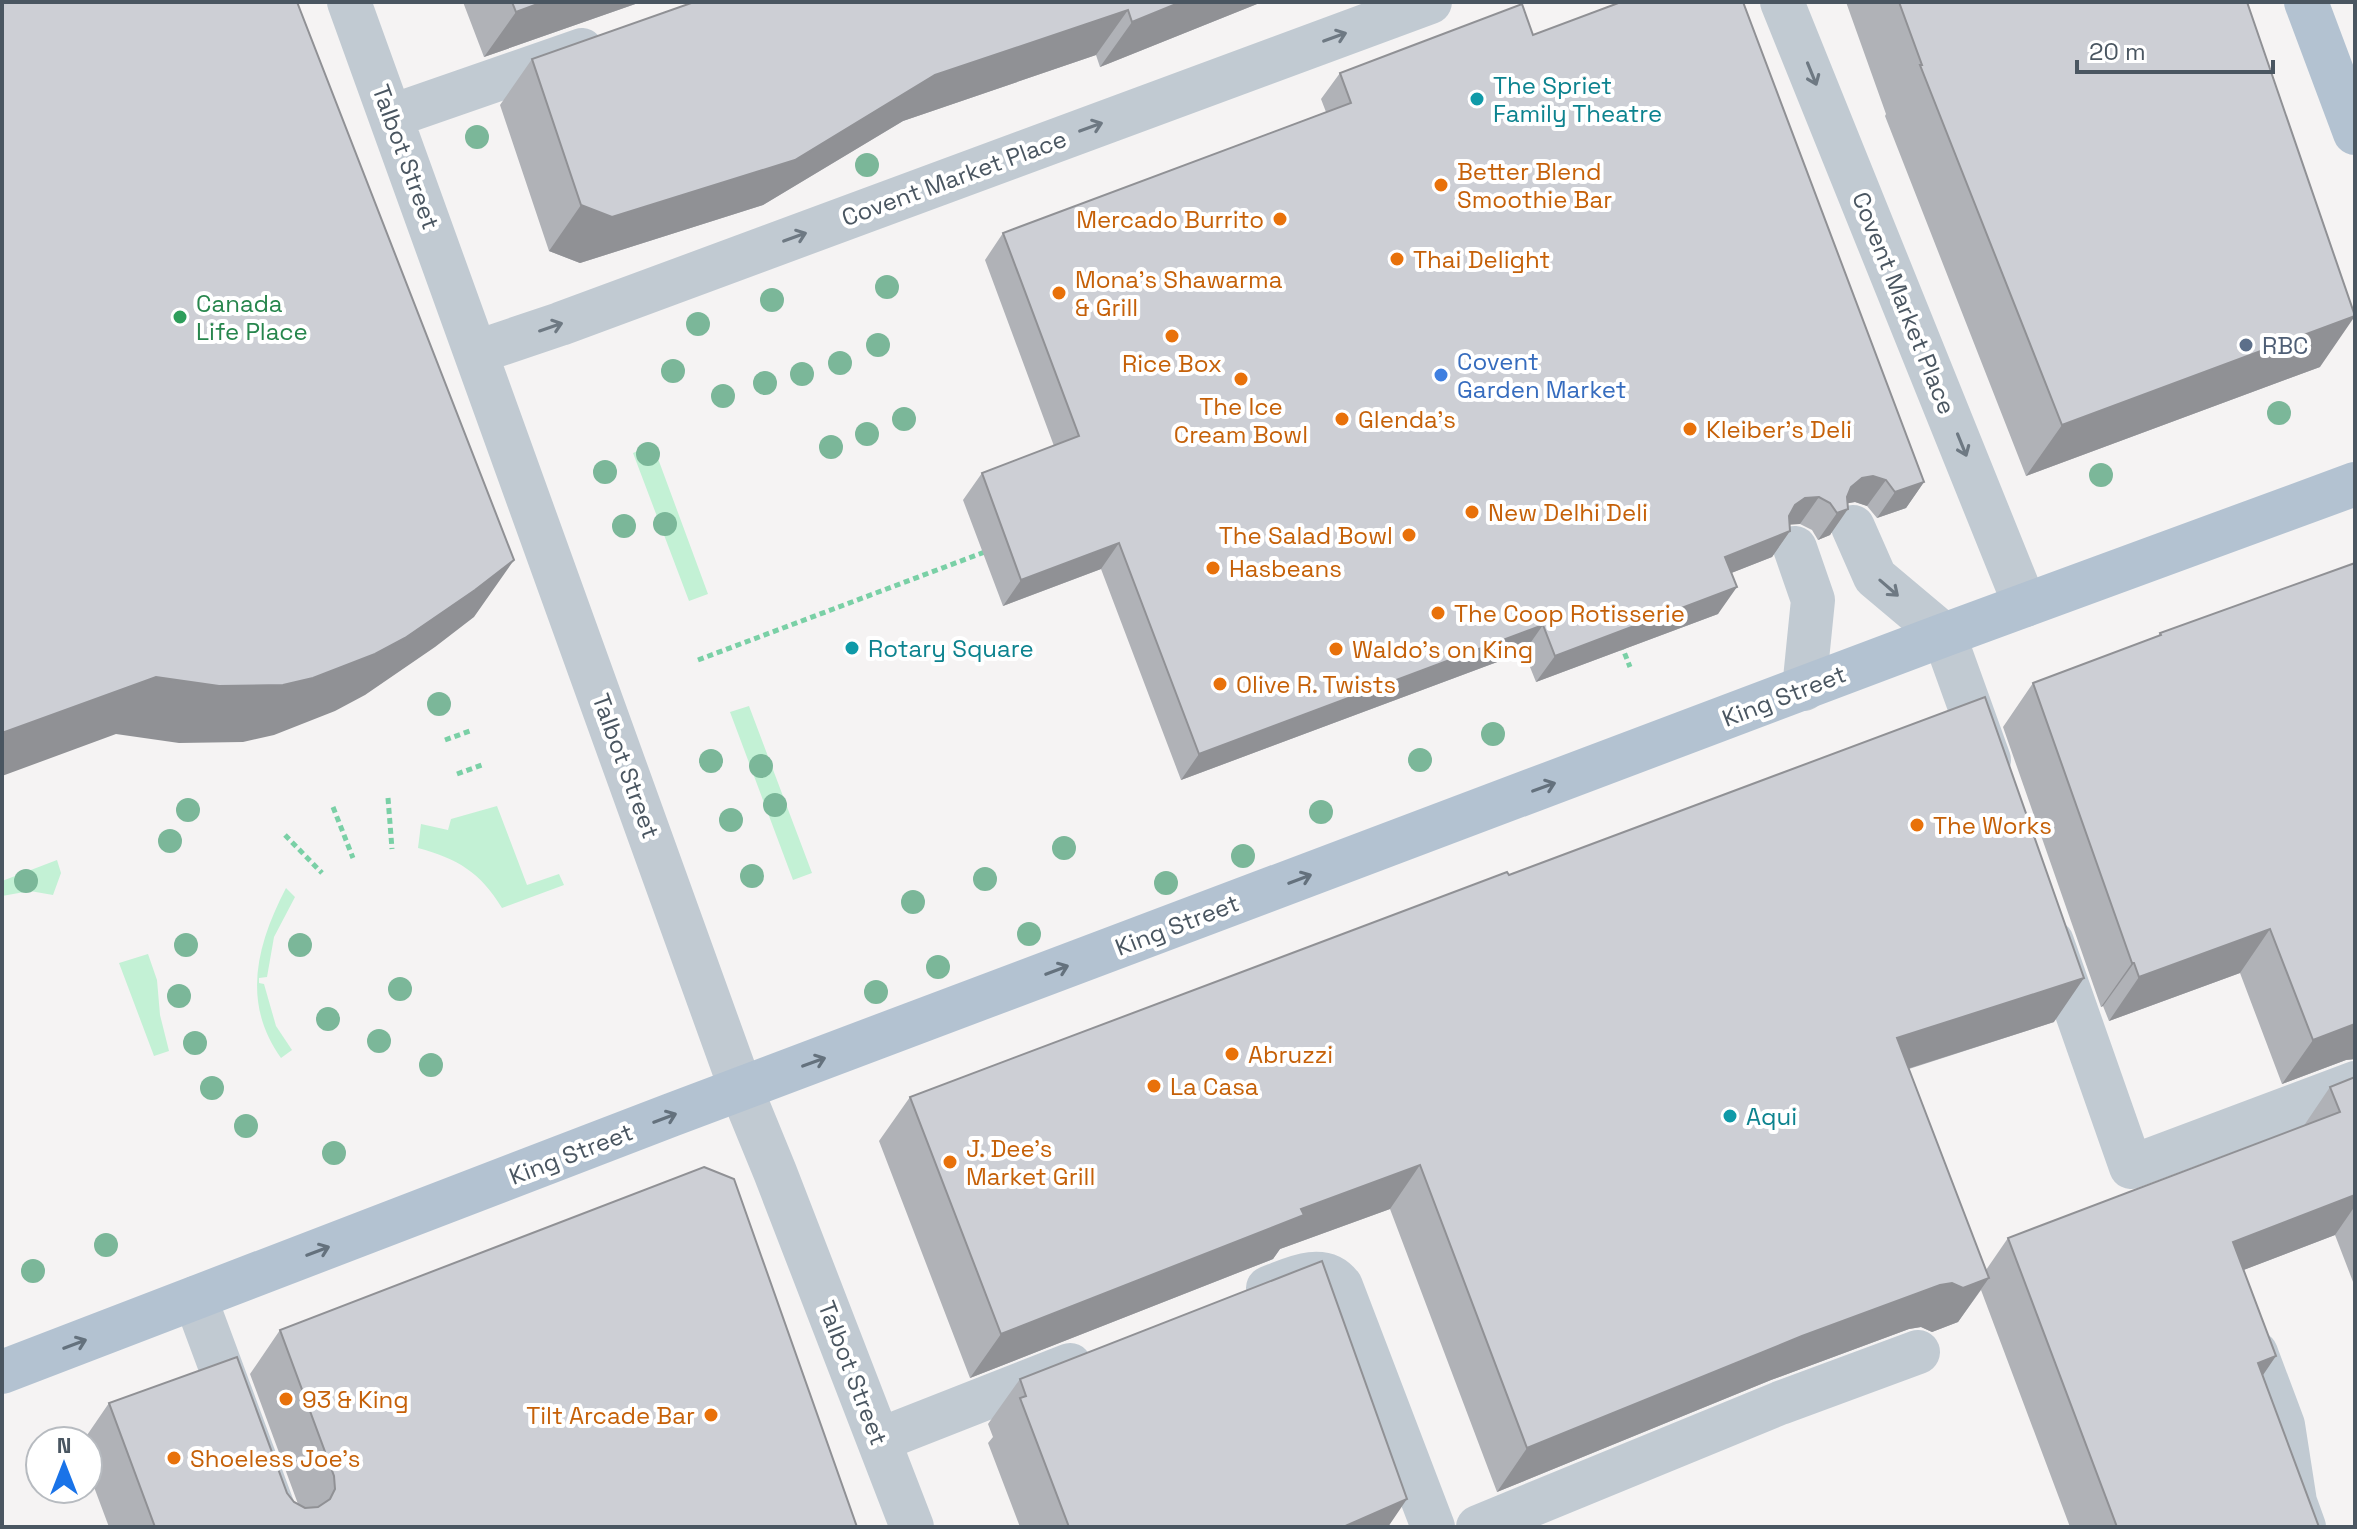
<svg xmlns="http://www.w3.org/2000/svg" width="2357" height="1529" font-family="'Space Grotesk',sans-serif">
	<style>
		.green { fill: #c3f1d5 }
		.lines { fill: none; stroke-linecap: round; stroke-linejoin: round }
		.path { stroke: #7ad0a6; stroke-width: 5; stroke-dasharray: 6 4; stroke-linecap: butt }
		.minor { stroke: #c1cad2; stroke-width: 44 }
		.major { stroke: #b3c2d1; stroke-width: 44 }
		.tree { fill: #7bb799 }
		.wall { fill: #b0b2b7 }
		.shaded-wall { fill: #909195 }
		.building { fill: #cdcfd5; stroke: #909195; stroke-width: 2 }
		.oneway { stroke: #6e7983 }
		.oneway2 { stroke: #64717d }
		.culture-dot { fill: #0f9aa8; stroke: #fff; stroke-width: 3 }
		.food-dot { fill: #e8710a; stroke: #fff; stroke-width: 3 }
		.leisure-dot { fill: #2e9e5b; stroke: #fff; stroke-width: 3 }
		.service-dot { fill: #5c6f8a; stroke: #fff; stroke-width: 3 }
		.shop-dot { fill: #3f7fe0; stroke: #fff; stroke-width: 3 }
		.labels { text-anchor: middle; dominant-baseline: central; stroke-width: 8; stroke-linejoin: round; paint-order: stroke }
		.culture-label { font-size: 24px; fill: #0d838f; stroke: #fff; text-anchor: start }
		.street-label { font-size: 24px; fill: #4a5661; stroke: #fff }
		.food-label { font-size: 24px; fill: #c56008; stroke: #fff; text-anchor: start }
		.leisure-label { font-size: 24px; fill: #27864d; stroke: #fff; text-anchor: start }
		.service-label { font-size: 24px; fill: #4e5e75; stroke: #fff; text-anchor: start }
		.shop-label { font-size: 24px; fill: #366cbe; stroke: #fff; text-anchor: start }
	</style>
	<rect width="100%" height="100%" fill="#f5f3f3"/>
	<path class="green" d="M653 445 708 594 689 601 633 453Z
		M749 706 812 873 793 880 730 712Z
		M497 806 527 885 559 874 564 885 502 908C480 872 458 859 418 848L421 824 448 830 451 819Z
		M57 860 61 873 53 895 30 891 2 896V881Z
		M286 888 295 897 274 937 267 977 259 978V983L264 984 276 1026 292 1050 281 1058C241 1002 257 944 286 888Z
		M148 954 157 980 160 1015 169 1051 154 1056 119 963Z"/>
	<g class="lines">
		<path class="path" d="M1621 644 1630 667
			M698 660 990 550
			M445 740 470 731
			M457 774 482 765
			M388 798 392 849
			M333 807 353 858
			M285 835 322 873"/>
		<path class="minor" d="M349 2 741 1089 775 1172 912 1527
			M1782 2 2025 605
			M392 116 582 50
			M477 352 560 324 1430 2
			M1853 527 1875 577 1944 635 1989 760
			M1795 548 1813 600 1804 689
			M2052 942 2131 1167 2355 1083
			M1268 1288C1291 1279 1323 1262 1341 1286L1433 1527
			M195 1298 280 1527
			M2256 1353 2283 1425 2295 1502 2304 1527
			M879 1440 1070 1365
			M1478 1527 1780 1403 1918 1352"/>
		<path class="major" d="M2306 2 2355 133
			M2 1372 671 1115 1944 635 2355 484"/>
	</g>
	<g class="tree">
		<circle cx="477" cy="137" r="12"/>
		<circle cx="867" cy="165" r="12"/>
		<circle cx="887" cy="287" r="12"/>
		<circle cx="772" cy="300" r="12"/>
		<circle cx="698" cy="324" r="12"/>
		<circle cx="878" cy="345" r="12"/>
		<circle cx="840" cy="363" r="12"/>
		<circle cx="673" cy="371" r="12"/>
		<circle cx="802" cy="374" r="12"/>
		<circle cx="765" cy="383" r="12"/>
		<circle cx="723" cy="396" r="12"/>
		<circle cx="2279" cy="413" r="12"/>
		<circle cx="904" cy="419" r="12"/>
		<circle cx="867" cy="434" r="12"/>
		<circle cx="831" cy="447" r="12"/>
		<circle cx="648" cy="454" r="12"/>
		<circle cx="605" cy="472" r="12"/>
		<circle cx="2101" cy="475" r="12"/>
		<circle cx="665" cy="524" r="12"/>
		<circle cx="624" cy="526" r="12"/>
		<circle cx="439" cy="704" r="12"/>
		<circle cx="1493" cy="734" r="12"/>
		<circle cx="1420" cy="760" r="12"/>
		<circle cx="711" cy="761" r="12"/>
		<circle cx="761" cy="766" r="12"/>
		<circle cx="775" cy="805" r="12"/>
		<circle cx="188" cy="810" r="12"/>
		<circle cx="1321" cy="812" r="12"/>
		<circle cx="731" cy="820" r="12"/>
		<circle cx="170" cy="841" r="12"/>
		<circle cx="1064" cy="848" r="12"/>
		<circle cx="1243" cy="856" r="12"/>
		<circle cx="752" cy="876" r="12"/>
		<circle cx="985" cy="879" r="12"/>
		<circle cx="26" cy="881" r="12"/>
		<circle cx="1166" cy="883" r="12"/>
		<circle cx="913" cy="902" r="12"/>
		<circle cx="1029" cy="934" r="12"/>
		<circle cx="186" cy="945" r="12"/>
		<circle cx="300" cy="945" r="12"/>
		<circle cx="938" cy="967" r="12"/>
		<circle cx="400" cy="989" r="12"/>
		<circle cx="876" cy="992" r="12"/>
		<circle cx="179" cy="996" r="12"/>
		<circle cx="328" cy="1019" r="12"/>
		<circle cx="379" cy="1041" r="12"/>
		<circle cx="195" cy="1043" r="12"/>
		<circle cx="431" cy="1065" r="12"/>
		<circle cx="212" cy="1088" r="12"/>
		<circle cx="246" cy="1126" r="12"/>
		<circle cx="334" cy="1153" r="12"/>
		<circle cx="106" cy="1245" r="12"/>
		<circle cx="33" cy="1271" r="12"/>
	</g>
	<path class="wall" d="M463 2H641L484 57Z
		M694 2H1262L1100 67 1096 55 903 121 763 205 580 263 549 251 500 105 532 59Z
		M1846 2H2247L2320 367 2026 476 1885 116 1886 114Z
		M1533 35 1924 482 1906 508 1877 518 1867 506 1855 502 1847 503 1830 535 1818 540 1812 530 1800 524H1790V531L1772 557 1731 573 1718 614 1536 682 1524 652 1181 780 1101 569 1003 606 963 500 982 473 1054 446 985 260 1003 233 1326 112 1321 99 1340 73Z
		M2355 563V1059L2346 1060 2282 1084 2240 973 2109 1021 2103 1006 2101 1007 2003 727 2033 683 2158 636 2160 633Z
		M1509 875 2054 1022 1909 1069 1986 1270 2008 1238 2303 1127 2330 1087 2355 1077V1287L2335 1235 2243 1270 2263 1376 2319 1527H2070L1981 1290 1958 1322 1932 1332 1921 1327 1909 1329 1771 1380 1497 1492 1390 1209 1280 1249 1273 1259 970 1378 879 1141 910 1097Z
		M280 1330 857 1527H109L88 1471V1441H83L109 1403 287 1493 294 1502 298 1504 250 1374Z
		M1020 1379 1388 1527H1020L988 1443 993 1437 988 1424Z"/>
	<path class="shaded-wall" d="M543 2H641L484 57 516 12Z
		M1181 2H1262L1100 67 1132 22Z
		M1128 10 1096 55 903 121 763 205 580 263 549 251 581 205 935 75Z
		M2355 316 2320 367 2026 476 2062 425Z
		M1873 476 1886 480 1867 506 1855 502 1844 504 1851 487 1862 478Z
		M1924 482 1906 508 1877 518 1895 492Z
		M1819 497 1800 524 1786 525 1777 531 1795 505 1805 498Z
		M1848 509 1830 535 1818 540 1837 513Z
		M1790 531 1772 557 1706 583 1725 557Z
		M1119 543 1101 569 1003 606 1021 580Z
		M514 560 474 617 435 647 365 695 335 711 274 735 243 742 179 743 116 734 2 776V733L156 677Z
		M1737 587 1718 614 1536 682 1555 656Z
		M1543 625 1524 652 1181 780 1199 754Z
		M2270 929 2240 973 2109 1021 2139 977Z
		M2132 963H2134L2103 1006 2101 1007Z
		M2084 978 2054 1022 1866 1082 1897 1038Z
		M2355 1024V1059L2346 1060 2282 1084 2313 1040Z
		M1420 1165 1390 1209 1280 1249 1273 1259 970 1378 1001 1334 1301 1209Z
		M2355 1195V1206L2335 1235 2202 1286 2233 1242Z
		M1989 1278 1958 1322 1932 1332 1921 1327 1909 1329 1771 1380 1497 1492 1527 1448 1802 1336 1940 1285Z
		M2276 1356 2246 1400 2258 1363Z
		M1407 1499 1388 1527H1343Z"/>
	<path class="building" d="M2 2H297L514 560 475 590 405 638 375 654 313 678 283 685 219 686 156 677 2 733Z
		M512 2H543L516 12Z
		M694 2H1181L1132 22 1128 10 935 75 795 160 612 217 581 205 532 59Z
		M1621 2H1743L1924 482 1895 492 1886 480 1873 476 1862 478 1851 487 1847 497 1848 509 1837 513 1830 503 1819 497 1805 498 1795 505 1789 516 1790 531 1725 557 1737 587 1555 656 1543 625 1199 754 1119 543 1021 580 982 473 1079 436 1003 233 1351 103 1340 73 1406 48 1522 4 1533 35Z
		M1899 2H2247L2355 316 2062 425 1920 65H1922Z
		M2355 563V1024L2313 1040 2270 929 2139 977 2134 963H2132L2033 683 2161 635 2160 633Z
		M1985 697 2084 978 1897 1038 1989 1278 1963 1288 1952 1283 1940 1285 1802 1336 1527 1448 1420 1165 1301 1209 1304 1215 1001 1334 910 1097 1507 872 1509 875Z
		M2355 1077V1195L2233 1242 2276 1356 2258 1363 2319 1527H2117L2008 1238 2340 1112 2330 1087Z
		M704 1167 734 1179 857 1527H155L109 1403 237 1357 287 1493 294 1502 305 1508 318 1507 330 1499 335 1489 334 1476 280 1330Z
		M1322 1261 1407 1499 1343 1527H1069L1020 1398 1026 1396 1020 1379Z"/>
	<defs><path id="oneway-shaft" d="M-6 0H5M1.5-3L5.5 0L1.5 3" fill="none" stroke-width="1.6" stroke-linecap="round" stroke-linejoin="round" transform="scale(2)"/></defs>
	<g class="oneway">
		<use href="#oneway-shaft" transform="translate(1335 37) rotate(-20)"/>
		<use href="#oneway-shaft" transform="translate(1812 74) rotate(68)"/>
		<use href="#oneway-shaft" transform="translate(1091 127) rotate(-20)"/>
		<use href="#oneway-shaft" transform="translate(795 237) rotate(-20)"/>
		<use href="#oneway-shaft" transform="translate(551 327) rotate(-19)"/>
		<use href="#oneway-shaft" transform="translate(1962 445) rotate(68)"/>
		<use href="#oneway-shaft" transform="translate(1889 588) rotate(41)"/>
	</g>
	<g class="oneway2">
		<use href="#oneway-shaft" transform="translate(1544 787) rotate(-20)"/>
		<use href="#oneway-shaft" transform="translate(1300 879) rotate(-21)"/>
		<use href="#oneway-shaft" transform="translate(1057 970) rotate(-21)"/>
		<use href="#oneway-shaft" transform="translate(814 1062) rotate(-20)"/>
		<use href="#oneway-shaft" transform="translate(665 1118) rotate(-21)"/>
		<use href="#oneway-shaft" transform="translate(318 1251) rotate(-21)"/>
		<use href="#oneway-shaft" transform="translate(75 1344) rotate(-21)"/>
	</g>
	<g class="culture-dot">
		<circle cx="1477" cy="99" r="8"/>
		<circle cx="852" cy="648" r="8"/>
		<circle cx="1730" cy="1116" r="8"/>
	</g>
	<g class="food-dot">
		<circle cx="1441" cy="185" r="8"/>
		<circle cx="1280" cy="219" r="8"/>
		<circle cx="1397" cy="259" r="8"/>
		<circle cx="1059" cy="293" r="8"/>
		<circle cx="1172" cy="336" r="8"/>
		<circle cx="1241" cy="379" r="8"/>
		<circle cx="1342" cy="419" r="8"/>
		<circle cx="1690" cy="429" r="8"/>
		<circle cx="1472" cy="512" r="8"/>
		<circle cx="1409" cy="535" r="8"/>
		<circle cx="1213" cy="568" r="8"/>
		<circle cx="1438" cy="613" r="8"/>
		<circle cx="1336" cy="649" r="8"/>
		<circle cx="1220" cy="684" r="8"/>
		<circle cx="1917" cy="825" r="8"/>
		<circle cx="1232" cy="1054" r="8"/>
		<circle cx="1154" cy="1086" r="8"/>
		<circle cx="950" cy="1162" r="8"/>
		<circle cx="286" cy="1399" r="8"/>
		<circle cx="711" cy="1415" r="8"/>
		<circle cx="174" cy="1458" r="8"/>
	</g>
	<circle class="leisure-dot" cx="180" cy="317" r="8"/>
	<circle class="service-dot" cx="2246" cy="345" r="8"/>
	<circle class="shop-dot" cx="1441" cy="375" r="8"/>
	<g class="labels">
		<g class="culture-label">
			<text x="1493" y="85">The Spriet<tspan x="1493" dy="28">Family Theatre</tspan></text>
			<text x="868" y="648">Rotary Square</text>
			<text x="1746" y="1116">Aqui</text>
		</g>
		<g class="street-label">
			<text transform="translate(406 157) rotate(70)">Talbot Street</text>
			<text transform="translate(954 178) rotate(-20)">Covent Market Place</text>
			<text transform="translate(1904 303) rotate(68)">Covent Market Place</text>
			<text transform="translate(1784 696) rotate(-21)">King Street</text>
			<text transform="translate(626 766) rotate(70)">Talbot Street</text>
			<text transform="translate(1177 925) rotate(-21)">King Street</text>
			<text transform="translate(571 1154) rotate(-21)">King Street</text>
			<text transform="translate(853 1373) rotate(69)">Talbot Street</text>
		</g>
		<g class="food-label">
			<text x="1457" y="171">Better Blend<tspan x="1457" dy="28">Smoothie Bar</tspan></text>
			<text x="1264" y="219" text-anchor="end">Mercado Burrito</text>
			<text x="1413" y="259">Thai Delight</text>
			<text x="1075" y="279">Mona's Shawarma<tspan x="1075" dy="28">&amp; Grill</tspan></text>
			<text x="1172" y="363" text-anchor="middle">Rice Box</text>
			<text x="1241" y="406" text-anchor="middle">The Ice<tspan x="1241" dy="28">Cream Bowl</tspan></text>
			<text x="1358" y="419">Glenda's</text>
			<text x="1706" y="429">Kleiber's Deli</text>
			<text x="1488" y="512">New Delhi Deli</text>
			<text x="1393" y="535" text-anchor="end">The Salad Bowl</text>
			<text x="1229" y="568">Hasbeans</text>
			<text x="1454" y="613">The Coop Rotisserie</text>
			<text x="1352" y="649">Waldo's on King</text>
			<text x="1236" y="684">Olive R. Twists</text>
			<text x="1933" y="825">The Works</text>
			<text x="1248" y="1054">Abruzzi</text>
			<text x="1170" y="1086">La Casa</text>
			<text x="966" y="1148">J. Dee's<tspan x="966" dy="28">Market Grill</tspan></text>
			<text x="302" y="1399">93 &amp; King</text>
			<text x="695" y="1415" text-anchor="end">Tilt Arcade Bar</text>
			<text x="190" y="1458">Shoeless Joe's</text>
		</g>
		<g class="leisure-label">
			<text x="196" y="303">Canada<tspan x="196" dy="28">Life Place</tspan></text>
		</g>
		<g class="service-label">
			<text x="2262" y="345">RBC</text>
		</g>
		<g class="shop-label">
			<text x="1457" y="361">Covent<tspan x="1457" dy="28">Garden Market</tspan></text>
		</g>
	</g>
	<rect width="2357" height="1529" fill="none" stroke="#4a5661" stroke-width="8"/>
	<g transform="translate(64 1465)"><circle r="38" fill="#ffffff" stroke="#b7bbc0" stroke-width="2"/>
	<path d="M0-6L14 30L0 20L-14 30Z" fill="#1a73e8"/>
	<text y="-12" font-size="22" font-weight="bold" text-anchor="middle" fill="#4a5661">N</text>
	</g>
	<path d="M2077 60v12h196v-12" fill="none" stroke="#4a5661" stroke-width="4"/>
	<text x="2089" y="60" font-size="24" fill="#4a5661" stroke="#ffffff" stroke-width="6" paint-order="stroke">20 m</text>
</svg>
